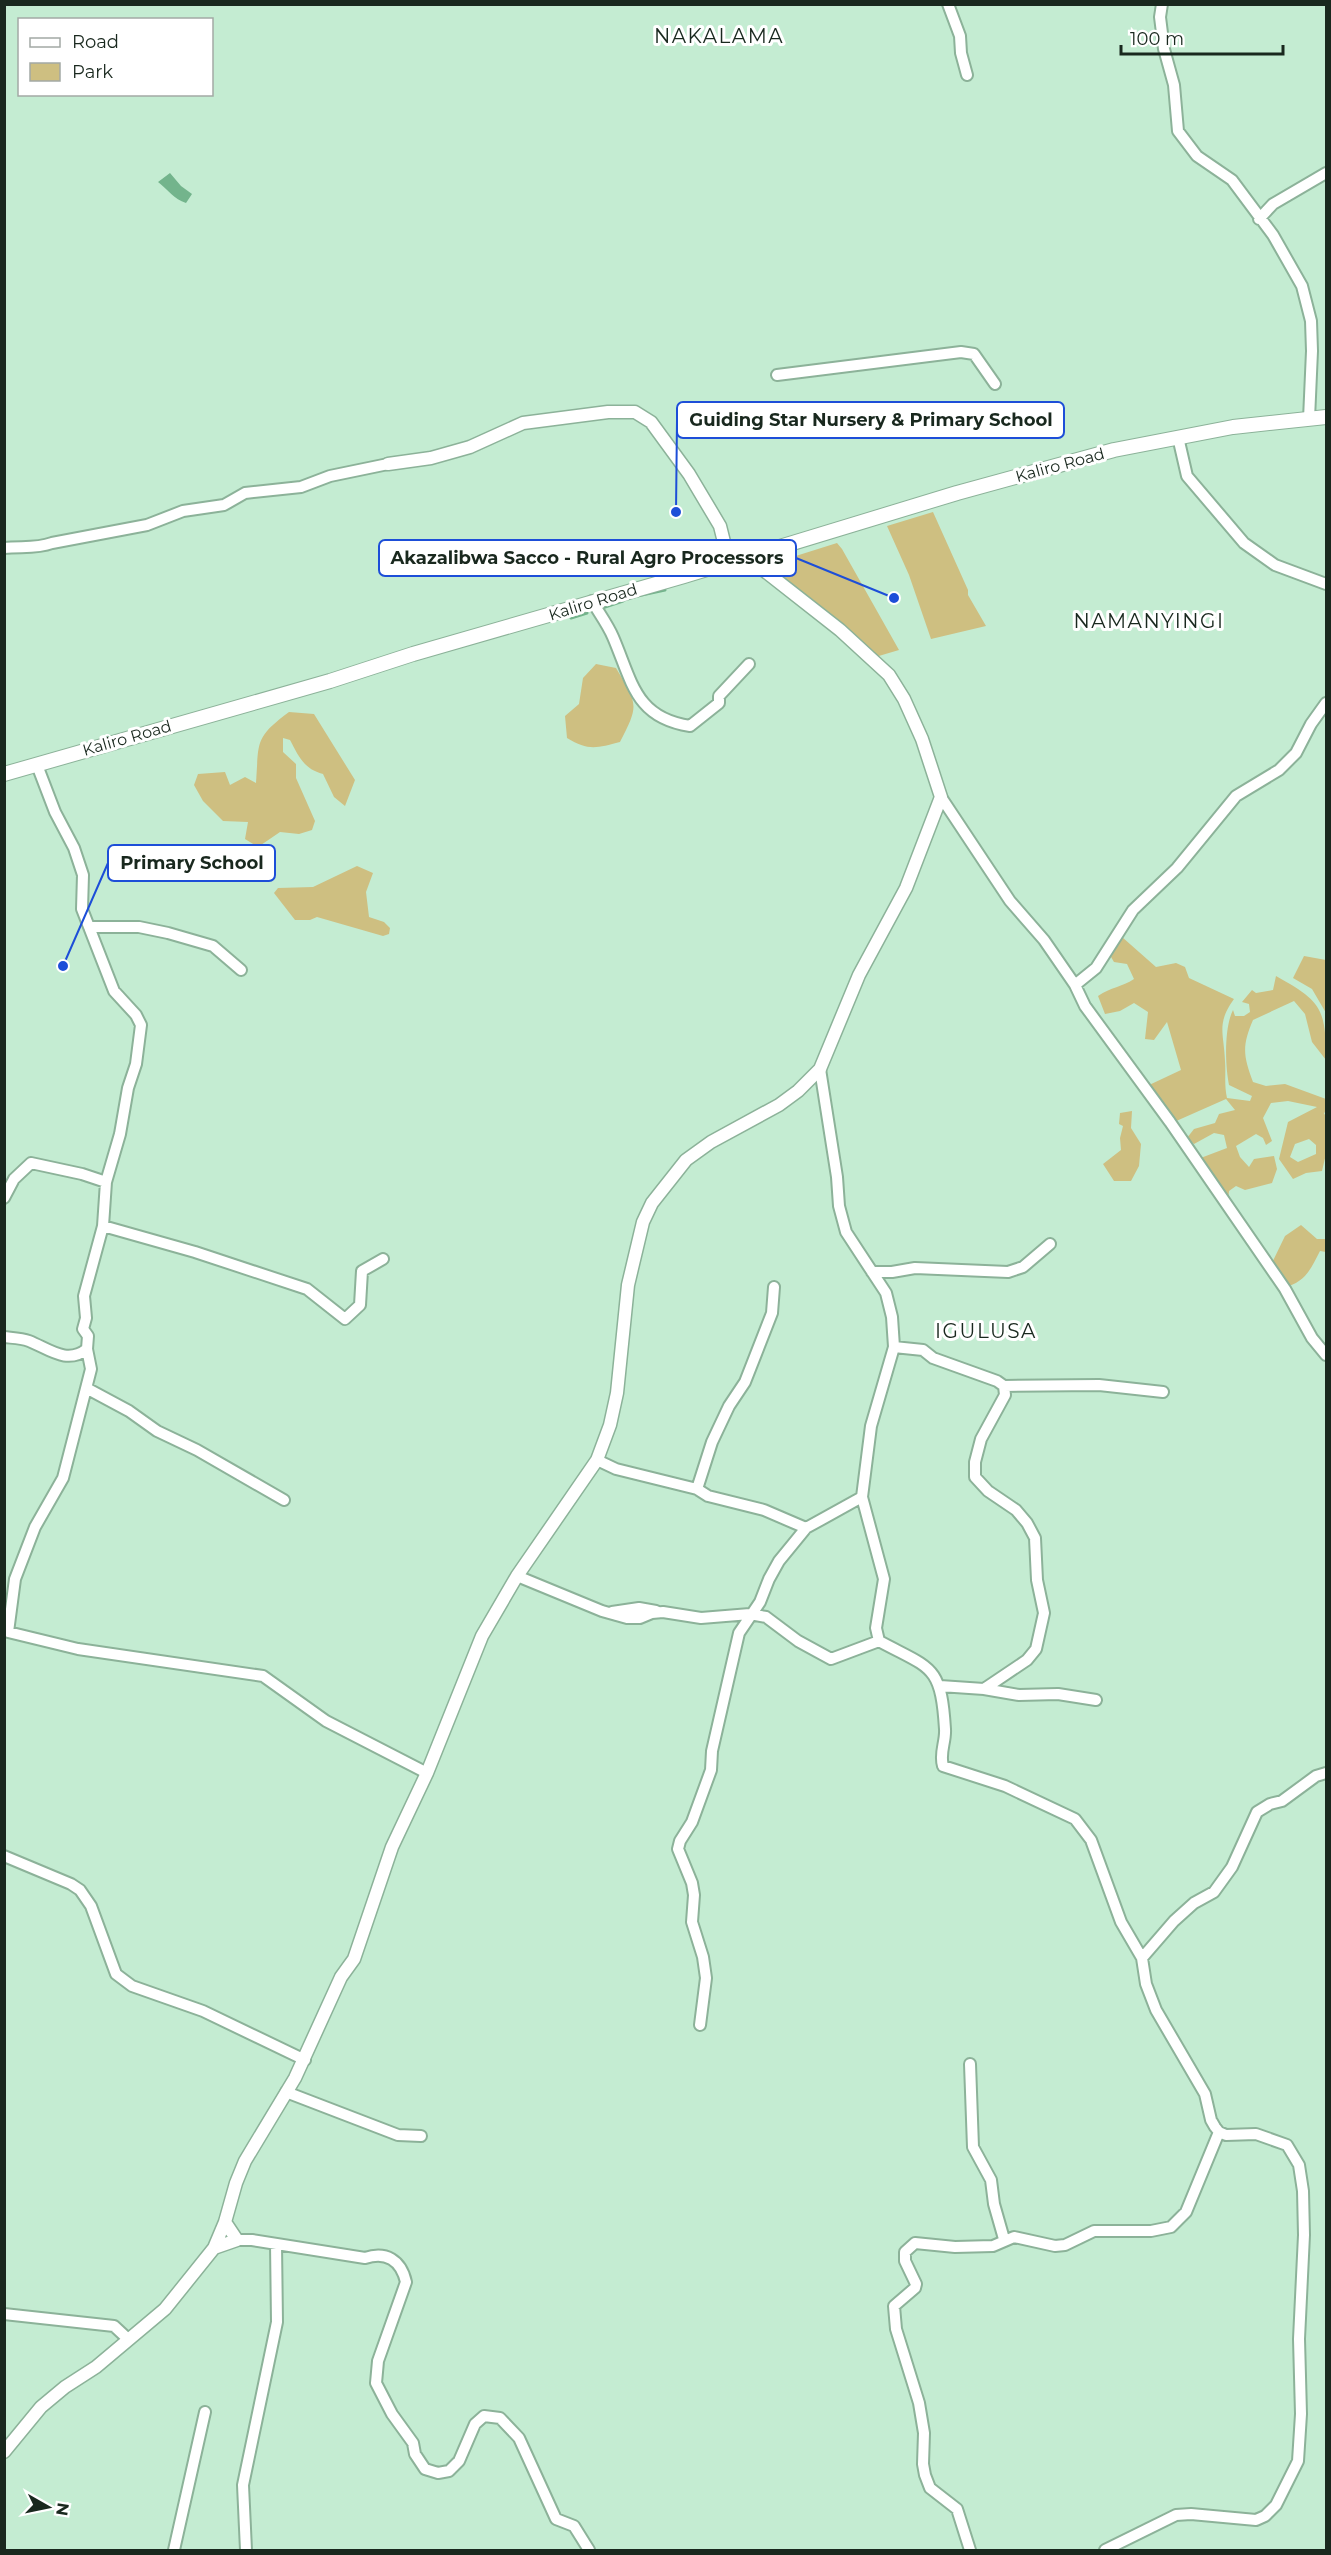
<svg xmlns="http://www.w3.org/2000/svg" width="1331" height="2555" font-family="Montserrat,sans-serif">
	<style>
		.green { fill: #cebf81; fill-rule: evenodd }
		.water { fill: #73b48c }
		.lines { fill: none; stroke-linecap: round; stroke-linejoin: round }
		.stream { stroke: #73b48c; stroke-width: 3 }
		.minor-casing { stroke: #8cb299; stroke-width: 14 }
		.tertiary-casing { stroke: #8cb299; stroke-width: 15 }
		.secondary-casing { stroke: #8cb299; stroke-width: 16 }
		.minor { stroke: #fff; stroke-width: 10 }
		.tertiary { stroke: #fff; stroke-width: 12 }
		.secondary { stroke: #fff; stroke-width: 14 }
		.labels { text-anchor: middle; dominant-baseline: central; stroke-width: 6; stroke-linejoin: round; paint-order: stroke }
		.street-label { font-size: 16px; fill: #19281e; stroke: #fff }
		.quarter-label { font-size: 20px; letter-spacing: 1.5px; fill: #19281e; stroke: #fff }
		.leader { fill: none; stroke: #1d4ed8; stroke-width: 2 }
		.callout-dot { fill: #1d4ed8; stroke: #fff; stroke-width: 2 }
		.callout { fill: #fff; stroke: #1d4ed8; stroke-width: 2 }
		.callout-label { font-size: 18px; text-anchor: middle; font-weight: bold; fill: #19281e }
	</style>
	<rect width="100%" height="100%" fill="#c4ecd2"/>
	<path class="green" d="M933 512 968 590V595L986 626 931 639 909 575 887 526Z
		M837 543 842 549 899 650 872 658 764 566Z
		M596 664 616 668C637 704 640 704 620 742 597 748 588 751 567 738L565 716 579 704 583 678Z
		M289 712 314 714 355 780 345 806 334 797 323 774C304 769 299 757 290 740L283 738V752L296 764V778L315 821 312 830 299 834 280 832 258 847 245 839 248 822 223 821 203 801 194 785 198 774 225 772 230 785 245 777 256 783C259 742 254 738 289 712Z
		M357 866 373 873 366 892 369 917 384 922 390 928 389 934 383 936 317 917 310 920H295L274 893 278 888 313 887Z
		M1122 937 1156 967 1176 963 1185 967 1189 978 1234 999C1216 1024 1224 1033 1225 1061 1226 1074 1224 1085 1227 1098L1250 1101 1252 1096 1229 1085C1225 1065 1224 1028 1233 1010L1235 1016H1244L1250 1012 1249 1004 1242 1002 1252 990 1256 993 1273 990 1276 976C1321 1001 1326 1008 1326 1060L1312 1042 1305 1014 1294 1001 1253 1020C1242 1046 1243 1055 1253 1082L1266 1086 1285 1084 1326 1099V1109L1324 1114 1326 1115V1154L1322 1171 1306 1173 1293 1179 1279 1159 1288 1122 1317 1107 1288 1101 1271 1103 1263 1118 1272 1141 1266 1145 1263 1138 1256 1134 1236 1146 1240 1157 1249 1167 1254 1159 1274 1156 1277 1169 1272 1183 1245 1190 1236 1186 1229 1191 1228 1202 1198 1159 1227 1148 1224 1135 1214 1133 1194 1144 1187 1138 1194 1129 1215 1123 1219 1114 1235 1110 1226 1099 1174 1122 1147 1086 1181 1070 1167 1022 1154 1040 1145 1039 1148 1012 1134 1003 1120 1011 1105 1014 1098 996C1111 987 1122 987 1134 979L1127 964 1114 962 1108 952 1111 944ZM1309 1139 1316 1145V1154L1298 1162 1290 1157 1295 1144Z
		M1304 956 1326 960V1013L1312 989 1293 978Z
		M1132 1111 1131 1128 1141 1144 1139 1166 1131 1181H1114L1103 1164 1121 1150 1120 1138 1123 1126 1119 1124 1120 1113Z
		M1301 1225 1317 1239H1326V1252L1320 1251C1310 1271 1305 1282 1283 1288L1270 1267 1285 1236Z"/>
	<path class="water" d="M170 173 181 186 192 194 186 203C174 199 168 190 158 182Z"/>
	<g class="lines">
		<path class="stream" d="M637 596 665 590
			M599 609 623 601
			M571 618 587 613"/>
		<g class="minor-casing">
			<path id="minor" d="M948 4 960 36 961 53 967 75
				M1162 4 1160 17 1164 49 1174 85 1178 131 1197 156 1232 180 1273 235 1302 286 1311 321 1312 351 1309 419
				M1259 219 1273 204 1326 173
				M777 375 961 352 974 354 995 384
				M1178 437 1187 476 1244 543 1275 565 1326 584
				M4 548C21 546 36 549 52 543L147 525 183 511 224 505 245 493 301 487 330 476 388 464
				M592 601C599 613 608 625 613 637 632 681 635 718 690 726L719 703V696L749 664
				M941 797 1010 901 1044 940 1075 985 1085 1006 1170 1122 1285 1289 1312 1338 1326 1355
				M89 927H139L168 933 213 946 241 970
				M1075 985 1096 968 1133 910 1177 868 1236 796 1279 770 1296 753 1311 724 1326 703
				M820 1069 837 1177 839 1206 846 1232 886 1293 892 1317 894 1347 871 1426 862 1497 884 1579 876 1628 879 1641C931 1669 941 1664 945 1729 946 1742 939 1753 943 1766L1005 1786 1075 1819 1091 1840 1121 1922 1142 1958 1146 1984 1156 2010 1205 2094 1211 2120 1215 2127 1219 2132 1226 2135 1256 2134 1287 2145 1299 2165 1303 2191 1304 2235 1299 2339 1301 2414 1298 2461 1276 2505 1265 2516 1256 2520 1191 2514 1176 2515 1105 2550
				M4 1198 14 1179 31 1163 82 1174 106 1182
				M103 1226 195 1252 307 1289 345 1319 360 1305 362 1271 383 1259
				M872 1272H892L915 1268 1008 1272 1023 1267 1050 1244
				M4 1337C12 1338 21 1338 29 1341 49 1349 67 1365 87 1349L88 1336 83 1329 86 1318 84 1296 103 1226 106 1182 120 1134 128 1088 136 1064 141 1025 136 1015 114 991 82 909 83 875 74 848 55 812 37 765
				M894 1347 923 1350 933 1358 997 1381 1004 1386 1099 1385 1163 1392
				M87 1349 91 1369 63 1478 35 1527 15 1579 8 1632 78 1649 263 1676 326 1721 427 1773
				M88 1389 129 1411 157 1431 197 1450 284 1500
				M597 1460 616 1469 697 1489 708 1496 764 1510 806 1528
				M697 1489 712 1442 729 1406 745 1382 772 1313 774 1287
				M517 1576 602 1611 627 1618H640L652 1613 663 1612 701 1618 750 1614 766 1617 798 1641 831 1659 879 1641
				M612 1612 639 1608 656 1611
				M940 1686 984 1689 1019 1695 1058 1694 1096 1700
				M984 1689 1027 1660 1036 1649 1044 1613 1037 1580 1035 1538 1027 1523 1016 1510 988 1491 975 1477V1462L981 1439 1005 1395 1004 1386
				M4 1856 71 1884 80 1890 91 1906 116 1974 132 1986 203 2011 305 2060
				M1142 1958 1174 1921 1194 1903 1214 1892 1232 1867 1257 1812 1270 1804 1282 1801 1316 1776 1326 1773
				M700 2025 706 1978 703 1957 692 1922 694 1895 692 1883 678 1849 680 1841 692 1822 711 1770 712 1751 739 1633 760 1602 769 1579 779 1561 806 1528 862 1497
				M970 2064 973 2147 991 2180 994 2204 1004 2239
				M286 2092 398 2135 421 2136
				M237 2240H252L365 2258C386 2251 401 2260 406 2282L378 2361 376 2383 392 2414 413 2443 415 2454 425 2469 438 2473 449 2471 459 2461 475 2424 484 2416 500 2418 519 2438 556 2519 574 2526 589 2550
				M4 2314 114 2326 128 2339
				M174 2550 205 2412
				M246 2550 243 2485 277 2322 276 2244
				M970 2550 957 2509 930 2488 925 2475 923 2464 924 2433 919 2403 896 2329 894 2306 915 2288 916 2284 905 2261V2252L915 2243 955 2247 993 2246 1014 2237 1055 2246 1065 2245 1094 2231H1151L1171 2227 1186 2212 1219 2132"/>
		</g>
		<g class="tertiary-casing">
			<path id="tertiary" d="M214 2248 225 2222
				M4 2452 41 2407 65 2387 96 2367 165 2309 214 2248 237 2240 225 2222 236 2183 245 2161 295 2078 341 1977 354 1959 392 1847 427 1773 482 1636 517 1576 597 1460 610 1425 617 1393 628 1285 643 1222 652 1203 686 1160 711 1142 779 1105 798 1091 820 1069 859 975 906 888 941 797 922 739 904 699 889 675 840 630 747 557 725 546 720 526 689 474 651 422 635 412H608L523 423 470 447 431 458 388 464"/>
		</g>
		<g class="secondary-casing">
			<path id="secondary" d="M4 774 330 681 413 654 684 576 957 493 1114 450 1233 427 1326 417"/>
		</g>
		<use href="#minor" class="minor"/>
		<use href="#tertiary" class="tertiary"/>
		<use href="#secondary" class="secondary"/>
	</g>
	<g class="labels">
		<g class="street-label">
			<text transform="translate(1060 465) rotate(-15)">Kaliro Road</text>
			<text transform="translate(593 602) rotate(-17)">Kaliro Road</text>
			<text transform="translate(127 738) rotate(-16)">Kaliro Road</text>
		</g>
		<g class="quarter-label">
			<text x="719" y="36">NAKALAMA</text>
			<text x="1149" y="621">NAMANYINGI</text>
			<text x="986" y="1331">IGULUSA</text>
		</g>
	</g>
	<path class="leader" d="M676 512L677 420M894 598L796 558M63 966L108 863"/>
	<g class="callout-dot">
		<circle cx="676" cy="512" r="6"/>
		<circle cx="894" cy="598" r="6"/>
		<circle cx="63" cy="966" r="6"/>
	</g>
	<g class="callout">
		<rect x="677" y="402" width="387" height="36" rx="6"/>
		<rect x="379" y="540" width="417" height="36" rx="6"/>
		<rect x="108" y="845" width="167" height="36" rx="6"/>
	</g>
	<g class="callout-label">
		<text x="871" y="426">Guiding Star Nursery &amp; Primary School</text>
		<text x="587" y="564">Akazalibwa Sacco - Rural Agro Processors</text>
		<text x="192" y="869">Primary School</text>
	</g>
	<rect width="1331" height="2555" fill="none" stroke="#19281e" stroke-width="12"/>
	<rect x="18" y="18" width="195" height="78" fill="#ffffff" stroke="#a3a9a5" stroke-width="1.5"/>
	<rect x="30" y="38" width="30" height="9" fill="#ffffff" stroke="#a3a9a5" stroke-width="1.5"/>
	<text x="72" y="48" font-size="18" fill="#19281e">Road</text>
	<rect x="30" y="63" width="30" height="18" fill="#cebf81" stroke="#a3a9a5" stroke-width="1.5"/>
	<text x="72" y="78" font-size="18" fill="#19281e">Park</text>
	<g transform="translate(48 2507) rotate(99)" stroke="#ffffff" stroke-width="4.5" paint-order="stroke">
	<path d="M0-4.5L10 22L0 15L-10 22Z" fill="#19281e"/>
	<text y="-9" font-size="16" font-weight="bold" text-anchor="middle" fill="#19281e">N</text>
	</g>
	<path d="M1121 45v9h162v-9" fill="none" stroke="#19281e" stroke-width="3"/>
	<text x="1130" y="45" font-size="18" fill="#19281e" stroke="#ffffff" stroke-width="4.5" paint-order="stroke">100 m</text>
</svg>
